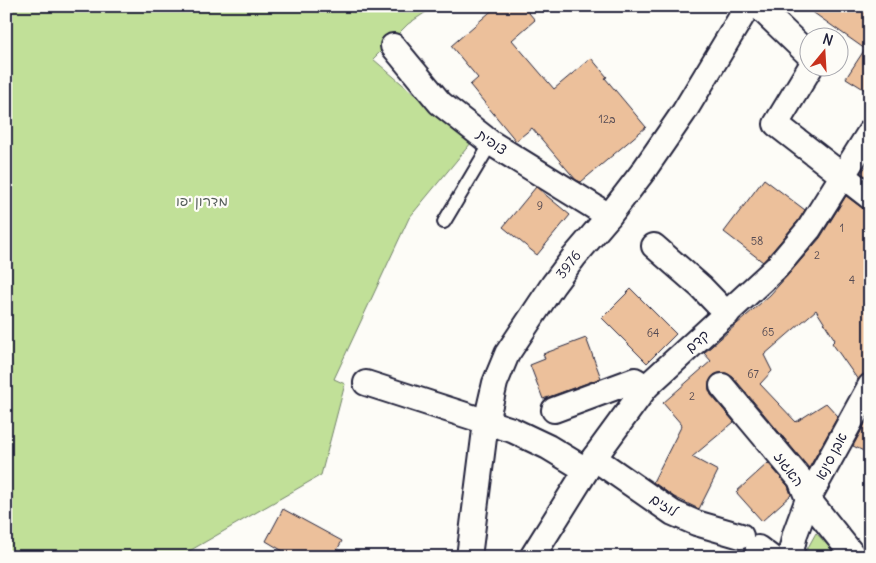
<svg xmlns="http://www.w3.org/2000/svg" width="876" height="563" font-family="Delius,'Playpen Sans Hebrew',sans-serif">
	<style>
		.green { fill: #c1e098; stroke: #72816a }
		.building { fill: #ecc09b; stroke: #22223b }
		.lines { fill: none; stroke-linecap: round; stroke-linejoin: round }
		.service-casing { stroke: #22223b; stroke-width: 16 }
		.minor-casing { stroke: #22223b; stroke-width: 28 }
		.service { stroke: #fdfcf7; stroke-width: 12 }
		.minor { stroke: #fdfcf7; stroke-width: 24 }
		.labels { text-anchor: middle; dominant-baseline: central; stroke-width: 4.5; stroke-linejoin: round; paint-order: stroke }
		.number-label { font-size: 11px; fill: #544a53 }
		.street-label { font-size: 14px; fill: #22223b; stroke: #fdfcf7 }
		.park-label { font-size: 14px; fill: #525b57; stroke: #fdfcf7 }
	</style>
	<rect width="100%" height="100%" fill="#fdfcf7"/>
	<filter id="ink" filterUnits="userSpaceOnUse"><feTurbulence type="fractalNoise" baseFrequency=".02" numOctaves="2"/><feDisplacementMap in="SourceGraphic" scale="10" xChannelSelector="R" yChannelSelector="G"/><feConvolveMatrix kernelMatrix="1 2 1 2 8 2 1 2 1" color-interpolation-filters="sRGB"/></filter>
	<g filter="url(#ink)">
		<path class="green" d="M6 6H435L408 24 373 59 471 143 409 218 334 379 345 384 321 475 179 557H6Z
			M816 533 839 557H806V551Z"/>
		<path class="building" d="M497 6H523L535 20 512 40 554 89 591 58 607 77 605 78 646 127 581 182 576 180 532 128 516 141 470 85 478 78 451 46Z
			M804 6H870V93L846 78 865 49Z
			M870 161V179L861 173Z
			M764 179 805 210 798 221 763 262 724 232Z
			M536 187 570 215 537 255 503 227Z
			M846 196 862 208 870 210V369L858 380 832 343 835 340 816 310 764 355 772 371 760 384 796 422 826 403 838 416 809 468 733 377 726 373H719L714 375 709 382V389L711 395 734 422 692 457 718 471 699 509 674 497 653 482 682 425 663 403 711 361 704 353 770 295 787 276 820 238Z
			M631 289 676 334 647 363 602 318Z
			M586 338 601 378 543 399 530 365 545 359 543 354Z
			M870 415V454L853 446Z
			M768 463 788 486 791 495 762 521 736 492Z
			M283 509 342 541 333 557H293L266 541Z"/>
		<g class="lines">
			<g class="service-casing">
				<path id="service" d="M444 222 491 143"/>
			</g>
			<g class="minor-casing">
				<g id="minor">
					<path d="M758 6 808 54"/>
					<path d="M393 46 440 103 491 143 609 216"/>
					<path d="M810 68 776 124 870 197"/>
					<path d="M654 246 701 287 727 314"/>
					<path d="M366 383 512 430 548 447 586 470"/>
					<path d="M722 386 800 479 808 499 852 554"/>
					<path d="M554 410 635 380 646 387"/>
					<path d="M594 458 673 513 696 523 741 536"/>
					<path d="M758 548 770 557"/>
					<path id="s1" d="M469 557 486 422 495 383 507 354 553 285 574 257 609 216 642 173 684 112 748 6"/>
					<path d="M532 557 594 458 646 387 777 267 809 229 870 132"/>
					<path d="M790 557 795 534 808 499 870 386"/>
				</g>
			</g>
			<use href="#service" class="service"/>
			<use href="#minor" class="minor"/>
		</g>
	</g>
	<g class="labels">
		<g class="number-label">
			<text x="607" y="119">12ב</text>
			<text x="540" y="206">9</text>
			<text x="842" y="228">1</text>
			<text x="757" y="241">58</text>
			<text x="817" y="255">2</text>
			<text x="852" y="280">4</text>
			<text x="768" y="332">65</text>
			<text x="653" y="333">64</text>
			<text x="753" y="374">67</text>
			<text x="692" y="396">2</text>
		</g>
		<g class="street-label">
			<text transform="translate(492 142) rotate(35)">צופית</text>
			<text stroke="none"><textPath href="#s1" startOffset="316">3976</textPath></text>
			<text transform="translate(697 341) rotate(-42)">קדם</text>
			<text transform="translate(831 456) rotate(-62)">אבן סינא</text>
			<text transform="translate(789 469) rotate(54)">האגוז</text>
			<text transform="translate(664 505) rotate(32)">לוזים</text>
		</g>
		<g class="park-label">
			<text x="202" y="201">מדרון יפו</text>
		</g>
	</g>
	<rect width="876" height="563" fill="none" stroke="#fdfcf7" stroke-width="25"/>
	<rect x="12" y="12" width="851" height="538" fill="none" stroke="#22223b" stroke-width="2" filter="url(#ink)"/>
	<g transform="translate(824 52) rotate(18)"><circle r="24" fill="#fdfcf7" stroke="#a5a5ac"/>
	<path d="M0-4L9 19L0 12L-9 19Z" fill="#c8321e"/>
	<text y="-8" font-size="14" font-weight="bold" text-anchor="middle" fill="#22223b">N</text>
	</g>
</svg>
